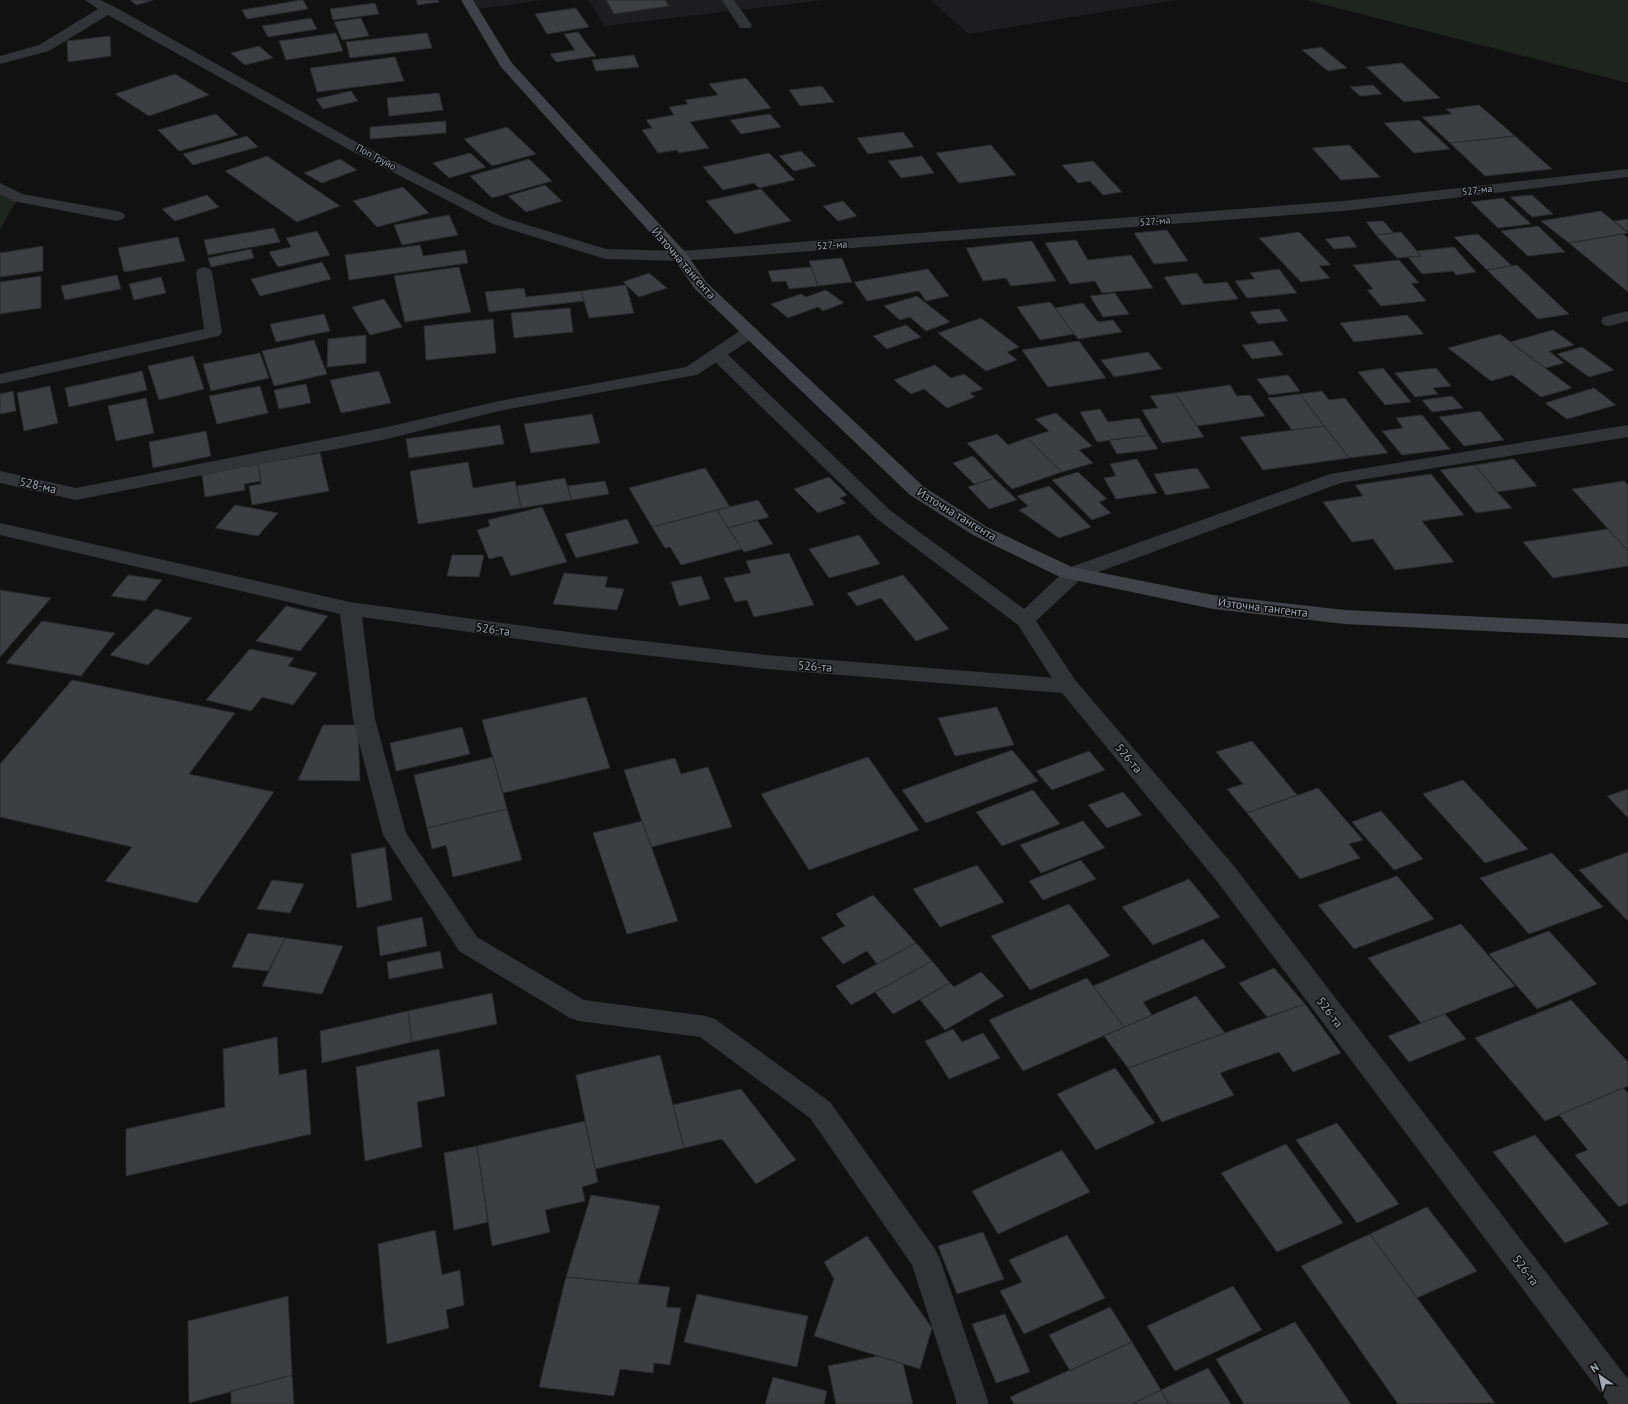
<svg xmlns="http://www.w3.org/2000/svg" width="1628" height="1404" font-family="'PT Sans',sans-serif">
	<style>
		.built { fill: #1d1d1f }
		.green { fill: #1d251e }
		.building { fill: #3d3e42; stroke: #2b2b2e }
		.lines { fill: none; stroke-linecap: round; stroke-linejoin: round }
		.lane { fill: #323337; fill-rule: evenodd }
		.street { fill: #323337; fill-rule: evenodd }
		.secondary { fill: #404247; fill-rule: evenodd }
		.labels { text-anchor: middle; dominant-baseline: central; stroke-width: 3; stroke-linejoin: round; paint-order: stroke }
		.far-street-label { font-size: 10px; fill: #a1a8b3; stroke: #0c0c0d }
		.street-label { font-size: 12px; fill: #a1a8b3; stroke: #0c0c0d }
	</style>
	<rect width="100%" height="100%" fill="#111112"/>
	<path class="built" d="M467 0H544L471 10Z
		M589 0H825L604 26Z
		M930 0H1176L969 34Z"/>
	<path class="green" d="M1307 0H1628V83Z
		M0 188 18 198 0 230Z"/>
	<path class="building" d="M130 0H153L137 5Z
		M301 0H303L308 9 247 19 242 10Z
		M416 0H438L439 2 418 5Z
		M606 0H665L669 6 614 14Z
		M375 3 379 14 333 20 330 9Z
		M576 8 589 27 547 34 535 14Z
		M311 18 317 29 268 37 262 26Z
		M361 18 369 36 342 40 334 22Z
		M578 32 596 56 556 62 550 54 575 50 564 34Z
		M336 33 343 51 286 60 279 41Z
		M427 33 432 48 350 58 346 42Z
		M110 36 111 56 68 62 67 41Z
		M259 46 273 58 245 65 231 53Z
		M1321 47 1347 68 1328 71 1302 50Z
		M634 55 639 67 596 71 592 60Z
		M395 57 404 81 317 92 310 68Z
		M1402 63 1440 98 1404 102 1366 67Z
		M175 74 209 95 149 116 115 94Z
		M746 78 771 108 690 122 709 148 679 153 677 150 658 153 642 130 652 128 646 120 674 115 669 107 688 104 685 100 718 95 709 84Z
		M1373 85 1382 94 1360 96 1350 87Z
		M822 86 834 102 800 106 789 90Z
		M351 91 358 101 323 109 316 99Z
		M439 93 443 110 389 116 387 98Z
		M1479 105 1515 136 1450 143 1422 117 1452 114 1446 109Z
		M216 114 238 135 179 151 158 130Z
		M770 114 781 127 741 134 730 120Z
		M1419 120 1450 149 1414 153 1384 123Z
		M446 121V133L370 139V127Z
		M507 127 536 154 492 166 464 139Z
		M903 132 914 147 868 154 857 138Z
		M247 136 258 147 193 165 183 154Z
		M1515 136 1552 169 1485 176 1450 143Z
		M991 145 1016 175 959 183 936 153Z
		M1349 145 1380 177 1341 180 1312 148Z
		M801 151 816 166 794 171 779 156Z
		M470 153 486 167 449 178 433 163Z
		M769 153 795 180 759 188 754 183 723 190 703 167Z
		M267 156 340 206 297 222 225 171Z
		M922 156 934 173 901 178 888 161Z
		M340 159 357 170 322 183 304 173Z
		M529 159 552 181 492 198 470 176Z
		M1093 161 1122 192 1103 195 1090 181 1078 183 1062 165Z
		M545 185 562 201 526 212 508 196Z
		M403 187 429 213 377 227 353 201Z
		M761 189 791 221 735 234 706 201Z
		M207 195 219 207 175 221 162 209Z
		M1532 195 1553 214 1532 217 1510 197Z
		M1503 198 1531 224 1498 228 1471 202Z
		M843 201 857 216 838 221 823 206Z
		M1601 211 1628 233 1569 243 1541 221Z
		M449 215 458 235 402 245 394 225Z
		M1628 219V232L1614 221Z
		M1383 221 1394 233 1376 235 1366 222Z
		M1538 226 1565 252 1528 256 1501 231Z
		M274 228 280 242 208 255 204 240Z
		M1167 230 1188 261 1154 264 1134 233Z
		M317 231 330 255 278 267 269 252 291 247 286 238Z
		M1299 232 1331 265 1319 266 1330 278 1301 282 1259 238Z
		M1401 232 1417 251 1421 256 1397 258 1376 235Z
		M1478 234 1512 266 1487 270 1454 237Z
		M1623 234 1628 238V292L1569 243Z
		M1349 236 1357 247 1334 249 1325 239Z
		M178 237 185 261 124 272 118 248Z
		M1076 240 1088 260 1131 255 1153 288 1102 293 1095 281 1070 284 1045 243Z
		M1032 241 1056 281 1011 286 1006 278 983 281 966 248Z
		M420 245 423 256 465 250 468 263 349 280 345 255Z
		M43 246V271L0 277V253Z
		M1454 247 1476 272 1456 275 1453 271 1422 274 1408 257 1421 256 1417 251Z
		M251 249 254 258 211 267 208 258Z
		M842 258 852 282 818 286 809 261Z
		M1399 260 1419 283H1411L1426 301 1381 306 1367 290 1373 289 1353 265Z
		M322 262 331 279 260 296 251 279Z
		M1517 265 1569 314 1538 319 1487 270Z
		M459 267 471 312 405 322 394 276Z
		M811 267 818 286 789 289 786 281 772 282 768 271Z
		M928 269 949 296 926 301 919 291 867 301 854 282Z
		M1279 269 1297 293 1247 298 1235 281 1255 279 1250 273Z
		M649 273 667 288 639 297 623 282Z
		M1197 273 1204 284 1227 282 1238 299 1182 305 1164 277Z
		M117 275 121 289 65 300 61 286Z
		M41 276V308L0 314V282Z
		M161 277 166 293 134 300 129 284Z
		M626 285 634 313 589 318 581 291Z
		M524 288 526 297 581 291 584 301 489 312 485 292Z
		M826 290 844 303 823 311 818 307 788 318 771 304 801 294 806 297Z
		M1115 293 1129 314 1103 317 1090 296Z
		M917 296 950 322 926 331 910 317 900 320 884 306Z
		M384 299 402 327 370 335 352 307Z
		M1050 302 1055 308 1074 334 1040 340 1017 307Z
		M1083 303 1098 322 1113 320 1122 332 1078 339 1055 308Z
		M570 308 573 332 514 338 511 313Z
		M1279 309 1288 321 1258 324 1250 312Z
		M324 314 330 331 276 342 270 324Z
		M1407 315 1424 334 1354 342 1340 323Z
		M981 318 1019 347 1007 352 1017 360 986 371 938 333Z
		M493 319 496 353 426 360 424 326Z
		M906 325 921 337 887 349 873 336Z
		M1553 330 1574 345 1549 351 1564 363 1545 368 1510 342Z
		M1500 334 1545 368 1572 388 1541 397 1512 375 1491 381 1448 348Z
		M366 335V363L327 367 328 339Z
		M314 340 327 374 274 386 262 351Z
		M1079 341 1106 378 1048 387 1022 350Z
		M1273 341 1283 355 1252 359 1242 345Z
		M1582 347 1614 370 1589 377 1557 354Z
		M1148 352 1162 369 1114 377 1101 360Z
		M260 353 269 378 211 391 203 364Z
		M193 356 204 389 159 400 148 366Z
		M935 365 951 378 964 374 983 389 970 393 975 397 947 408 924 389 911 394 894 380Z
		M1383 368 1411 402 1385 405 1358 372Z
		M1436 368 1451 386 1433 388 1438 394 1415 397 1395 373Z
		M142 371 147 390 69 407 65 388Z
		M379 371 391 403 341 413 330 380Z
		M1288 375 1300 391 1269 395 1257 379Z
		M306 384 311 403 279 409 274 390Z
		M1230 385 1237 396 1250 395 1265 416 1197 426 1175 393Z
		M50 386 58 423 24 431 17 393Z
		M260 386 268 413 217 424 209 396Z
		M1594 388 1616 405 1567 419 1545 403Z
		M13 391 16 411 0 414V394Z
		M1322 391 1329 400 1345 398 1388 453 1349 458 1300 394Z
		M1175 393 1197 426 1204 437 1162 443 1142 410 1158 408 1150 396Z
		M1300 394 1324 426 1292 430 1268 398Z
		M1452 396 1463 408 1432 412 1422 400Z
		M146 398 154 433 116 441 108 406Z
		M1100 409 1108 422 1139 418 1149 435 1097 442 1080 412Z
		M1480 411 1504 440 1464 446 1439 417Z
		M1056 413 1092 446 1079 450 1093 463 1062 472 1027 438 1049 431 1035 419Z
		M592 414 600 443 531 453 524 424Z
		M1422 415 1450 449 1402 455 1382 431 1403 428 1396 418Z
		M500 425 504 444 409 458 406 439Z
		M1324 426 1349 458 1263 470 1240 437Z
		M206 431 211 456 153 468 149 442Z
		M997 434 1008 445 1027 438 1062 472 1012 489 967 443Z
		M1149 435 1158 449 1117 454 1109 440Z
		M320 453 329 491 252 505 249 486 261 484 258 464Z
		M973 456 994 478 974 484 953 463Z
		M1137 459 1157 493 1116 499 1104 478 1116 476 1110 464Z
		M1514 459 1537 486 1497 492 1475 465Z
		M468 462 473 488 515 481 521 508 418 524 410 471Z
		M258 464 261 481 244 484 245 490 205 497 202 475Z
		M1475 465 1497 492 1512 508 1476 513 1440 470Z
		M705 468 730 507 652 527 629 488Z
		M1197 468 1210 488 1166 495 1154 474Z
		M1078 472 1107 499 1099 502 1111 513 1092 520 1052 480Z
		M1431 474 1464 515 1422 521 1454 562 1395 570 1373 539 1352 542 1323 502 1363 496 1355 485Z
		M829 477 847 495 840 498 846 503 818 513 794 489Z
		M565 478 571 500 521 508 517 486Z
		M994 478 1017 500 989 509 968 487Z
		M605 481 609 494 571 500 568 486Z
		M1624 481 1628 485V551L1572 489Z
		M1049 486 1091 527 1059 538 1019 510 1028 506 1017 496Z
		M758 500 769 517 728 528 717 510Z
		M235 505 278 513 258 536 215 528Z
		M542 507 567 562 511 576 502 556 489 559 477 530 490 526 488 520Z
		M717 510 742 549 681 565 670 547 665 548 652 527Z
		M627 519 639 543 576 558 565 534Z
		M757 520 773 544 744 552 728 528Z
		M1608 529 1628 551V566L1553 578 1523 542Z
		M859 535 880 564 829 578 809 549Z
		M789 553 814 605 754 617 747 600 735 602 724 578 751 573 746 561Z
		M452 555H484L479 577 447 576Z
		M564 573 608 577 605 587 624 589 617 610 553 604Z
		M128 575 162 580 145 601 111 596Z
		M903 575 949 629 916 641 881 598 857 606 847 593Z
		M701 576 710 599 679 606 671 582Z
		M0 590 51 598 0 657Z
		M286 606 328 616 300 651 256 641Z
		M155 609 192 618 148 665 110 655Z
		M42 621 115 633 81 676 6 663Z
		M250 649 294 658 288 666 317 673 293 705 262 697 251 711 206 700Z
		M72 680 235 713 189 774 274 792 197 903 105 881 132 847 0 817V764Z
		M586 697 610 768 503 793 482 720Z
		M997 707 1014 745 955 756 938 718Z
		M323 725H358L360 781 298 780Z
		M462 727 470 754 396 771 390 743Z
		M1252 741 1297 795 1247 813 1227 789 1243 784 1216 752Z
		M1012 750 1038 781 926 823 902 790Z
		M1089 751 1105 770 1052 790 1036 771Z
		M493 757 507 809 427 828 414 775Z
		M868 757 919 830 809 870 761 794Z
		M675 758 681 774 708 767 732 827 651 847 624 770Z
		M1463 780 1528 849 1485 863 1423 794Z
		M1318 788 1363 840 1349 844 1360 858 1300 879 1247 813Z
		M1628 789V818L1607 796Z
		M1033 790 1060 824 1002 846 976 812Z
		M1123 792 1142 815 1107 828 1088 805Z
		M507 809 522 860 453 877 446 845 432 849 427 828Z
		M1381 811 1423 859 1394 870 1352 822Z
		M642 821 678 921 627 934 593 833Z
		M1083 821 1105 848 1041 873 1020 845Z
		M385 847 392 900 357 908 351 854Z
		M1628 852V921L1579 870Z
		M1552 853 1603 907 1529 934 1480 878Z
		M1081 860 1096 879 1043 900 1029 881Z
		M977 865 1004 902 940 927 913 889Z
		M1397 876 1434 919 1354 949 1318 905Z
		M1189 879 1220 917 1153 945 1122 907Z
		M272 880 304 884 290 913 257 909Z
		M873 895 916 943 877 964 867 951 843 964 821 938 845 926 836 914Z
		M1069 904 1110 956 1030 990 991 936Z
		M422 917 427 946 380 956 377 927Z
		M1461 924 1515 986 1421 1023 1368 958Z
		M1549 931 1597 984 1537 1009 1489 954Z
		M248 933 285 938 268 971 232 967Z
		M285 938 343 946 322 994 262 986Z
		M1203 939 1226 967 1143 1002 1152 1015 1124 1027 1093 986Z
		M916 943 932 961 851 1005 836 986Z
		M440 951 443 968 389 979 387 962Z
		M932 961 950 983 893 1014 875 992Z
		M1274 968 1305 1004 1267 1017 1239 983Z
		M981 972 1004 996 945 1030 920 1000 950 983 954 987Z
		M1087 978 1124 1027 1023 1071 989 1020Z
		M492 993 497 1024 412 1042 408 1011Z
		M1196 996 1225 1033 1128 1068 1104 1036Z
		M1571 1000 1628 1062V1086L1545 1121 1475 1038Z
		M1305 1004 1341 1053 1293 1072 1279 1052 1220 1073 1234 1095 1162 1122 1128 1068Z
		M408 1011 412 1042 322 1063 320 1031Z
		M1445 1014 1466 1039 1409 1062 1388 1036Z
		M953 1029 962 1042 983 1033 1000 1058 949 1079 925 1041Z
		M277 1037 279 1075 306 1069 311 1134 126 1176V1129L225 1107 223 1049Z
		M439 1049 445 1096 417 1102 422 1147 365 1161 356 1067Z
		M660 1055 684 1148 595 1169 576 1075Z
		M1115 1068 1155 1123 1096 1150 1057 1094Z
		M1623 1088 1628 1093V1203L1619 1207 1575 1155 1588 1150 1559 1115Z
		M741 1089 796 1160 756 1184 722 1139 684 1148 673 1105Z
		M585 1121 598 1182 582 1187 585 1201 545 1210 550 1232 492 1246 477 1146Z
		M1337 1123 1399 1204 1357 1223 1296 1140Z
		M1535 1135 1609 1224 1565 1243 1493 1152Z
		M1286 1144 1343 1223 1277 1252 1221 1173Z
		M477 1146 488 1222 454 1230 444 1153Z
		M1062 1150 1090 1192 998 1234 972 1191Z
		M591 1195 660 1206 638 1284 566 1277Z
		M1427 1207 1477 1271 1417 1298 1370 1234Z
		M435 1230 442 1275 460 1270 464 1305 446 1310 449 1328 387 1344 378 1244Z
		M983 1232 1004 1279 957 1294 938 1246Z
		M1370 1234 1417 1298 1495 1403 1398 1404 1301 1266Z
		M1067 1235 1105 1298 1024 1334 1000 1291 1022 1282 1009 1260Z
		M867 1236 932 1328 920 1369 814 1336 834 1279 824 1262Z
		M566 1277 670 1287 666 1307 681 1308 670 1365 654 1363 653 1373 620 1369 614 1396 539 1387Z
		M1233 1286 1262 1330 1175 1371 1147 1326Z
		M697 1294 808 1316 797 1367 684 1342Z
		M288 1296 292 1375 189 1403 188 1321Z
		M1110 1307 1132 1342 1070 1371 1049 1335Z
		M1005 1314 1030 1372 996 1383 972 1324Z
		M1295 1322 1351 1404H1244L1216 1359Z
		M1132 1342 1161 1390 1132 1404H1014L1010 1397Z
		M878 1356 903 1364 913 1404H836L828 1366Z
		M1208 1368 1231 1404H1169L1161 1390Z
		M292 1375 294 1404H231V1391Z
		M773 1377 827 1391 824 1404H765Z
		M1161 1390 1169 1404H1132Z"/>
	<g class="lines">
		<path class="lane" d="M722 0H734L752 25 750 28H740Z
			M0 183 22 194 117 211 123 213 125 216 123 219 117 221 13 201 0 194Z
			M717 349 723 350 891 511 1024 609 1068 568 1330 474 1628 425V437L1341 483 1082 578 1036 621 1079 686 1076 691 1068 693 1060 691 1018 625 877 519 711 358 708 354 711 350Z"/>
		<path class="street" d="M85 0H100L113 6 360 144 505 218 606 249 680 251 1344 201 1628 169V177L1344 211 680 261 605 259 493 224 350 150 108 15 49 51 0 64V56L39 45 98 9Z
			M204 267 210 269 212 272 222 332 219 336 0 384V374L204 329 196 272 198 269Z
			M1628 311V321L1609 326 1603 325 1601 321 1603 317Z
			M750 327 756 328 759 332 756 336 697 375 691 376 499 411 387 439 76 500 0 483V471L76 488 387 427 499 401 686 367 744 328Z
			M0 523 350 602 591 635 767 655 1068 679 1076 681 1234 866 1628 1379V1404H1609L1216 880 1062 693 767 669 591 649 362 617 375 719 406 833 477 937 584 1000 706 1016 715 1019 830 1102 935 1249 940 1259 989 1404H957L912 1265 810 1118 700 1037 579 1021 570 1018 459 951 387 841 383 835 353 719 340 614 0 535Z"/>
		<path class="secondary" d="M461 0H473L511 62 686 253 707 283 924 487 987 527 1072 567 1213 595 1345 610 1628 624V638L1345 624 1213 609 1060 577 973 535 910 495 695 289 674 259 501 67Z"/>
	</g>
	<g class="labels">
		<g class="far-street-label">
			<text transform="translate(376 157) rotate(28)">Поп Груйо</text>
			<text transform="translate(1477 190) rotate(-7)">527-ма</text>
			<text transform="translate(1155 221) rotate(-5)">527-ма</text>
			<text transform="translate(832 245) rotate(-4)">527-ма</text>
		</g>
		<g class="street-label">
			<text transform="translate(684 263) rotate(49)">Източна тангента</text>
			<text transform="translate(38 485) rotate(13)">528-ма</text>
			<text transform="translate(957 514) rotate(31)">Източна тангента</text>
			<text transform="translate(1263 607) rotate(7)">Източна тангента</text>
			<text transform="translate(493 629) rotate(8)">526-та</text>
			<text transform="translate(815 666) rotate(4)">526-та</text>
			<text transform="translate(1129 758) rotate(50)">526-та</text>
			<text transform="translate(1330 1012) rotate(53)">526-та</text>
			<text transform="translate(1526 1270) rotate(53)">526-та</text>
		</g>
	</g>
	<g transform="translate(1600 1376) rotate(326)" stroke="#0c0c0d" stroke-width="3" paint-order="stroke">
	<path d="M0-3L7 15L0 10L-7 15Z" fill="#a1a8b3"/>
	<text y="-6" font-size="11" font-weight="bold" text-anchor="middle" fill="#a1a8b3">N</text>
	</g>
</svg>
